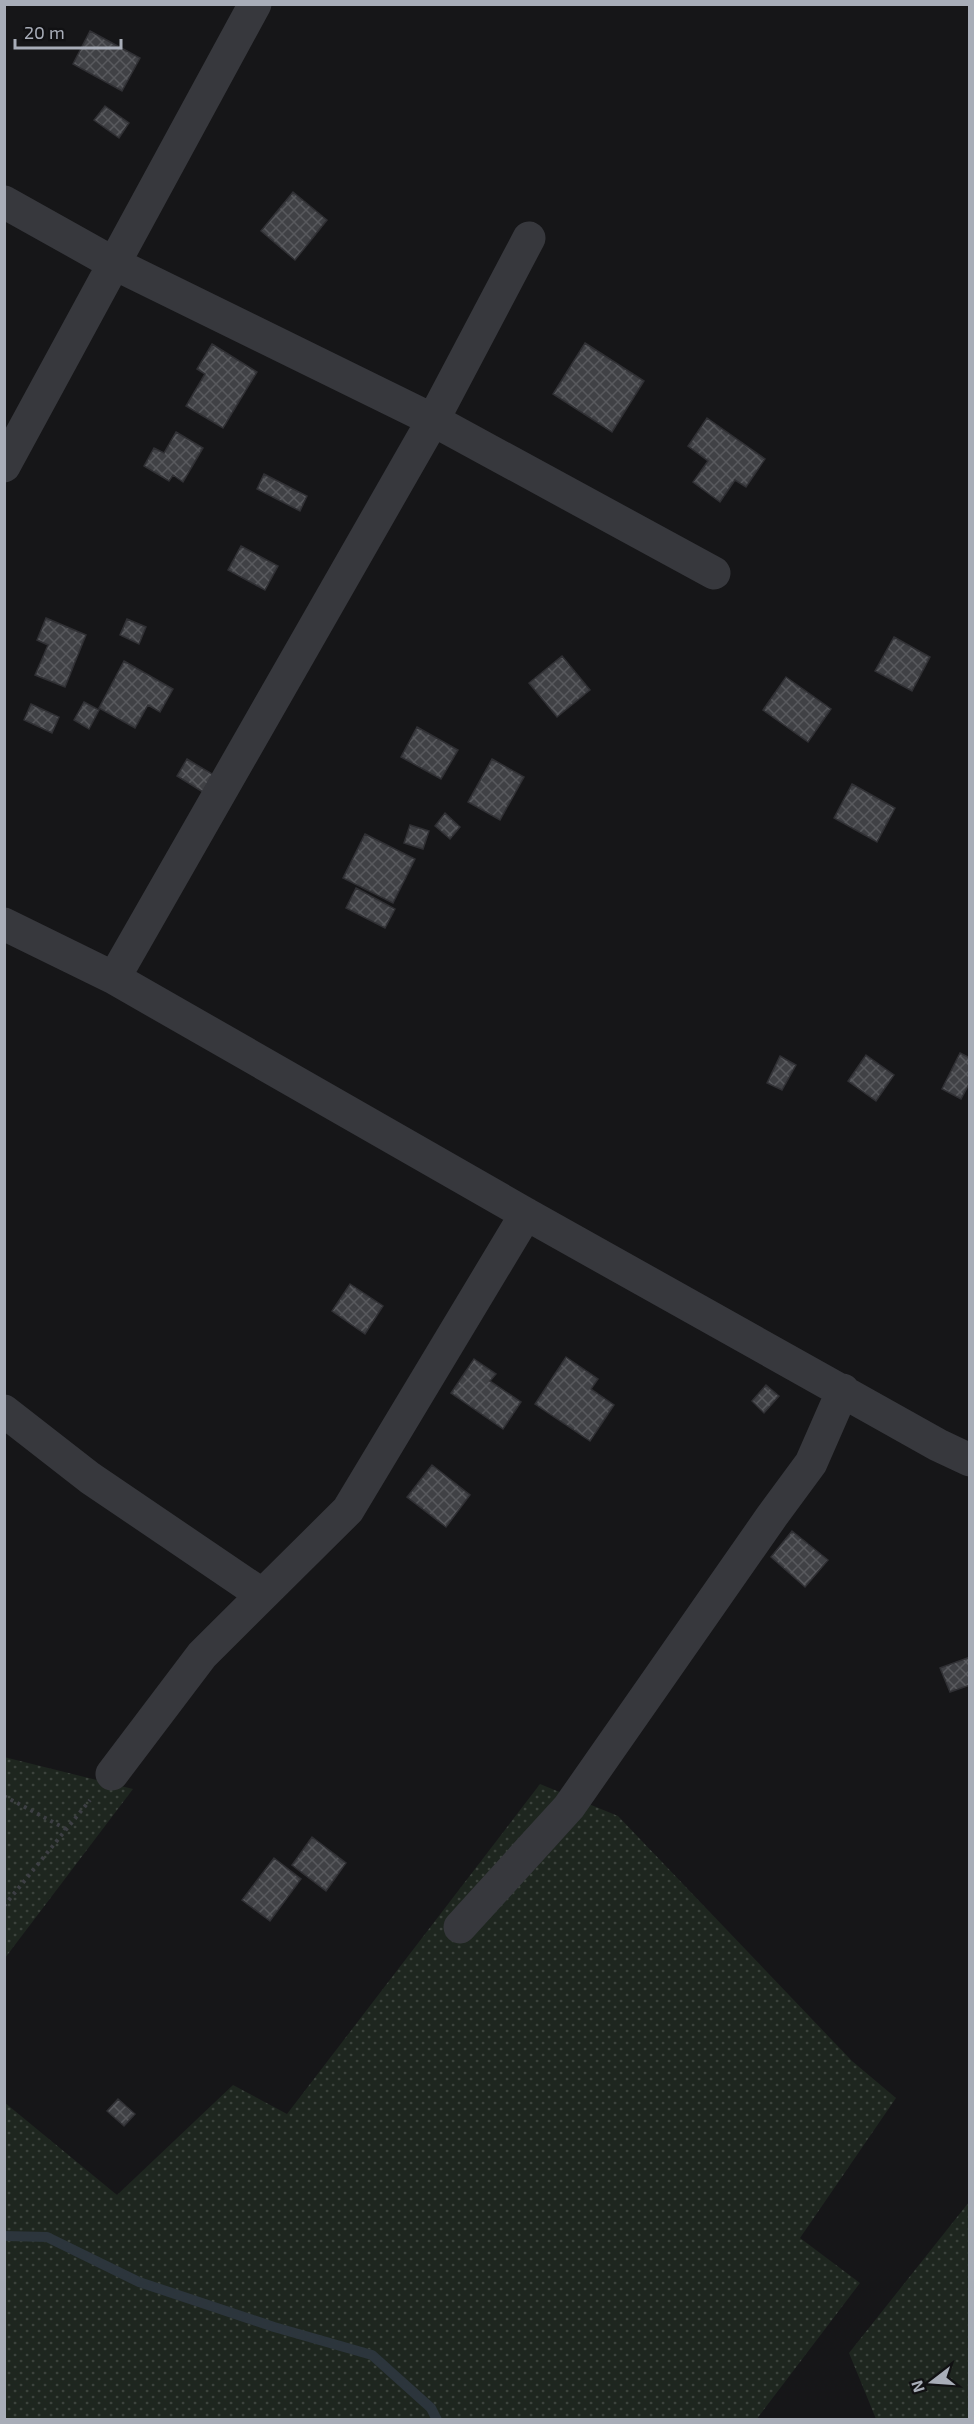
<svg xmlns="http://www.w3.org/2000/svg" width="974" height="2424" font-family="'Exo 2',sans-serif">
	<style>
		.grass { fill: url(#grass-dots) }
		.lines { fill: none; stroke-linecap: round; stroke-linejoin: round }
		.stream { stroke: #2c353c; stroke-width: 10 }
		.building { fill: url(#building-cross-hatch); stroke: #303034; stroke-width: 1.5 }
		.path { stroke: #3d3f44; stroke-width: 4; stroke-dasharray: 3 4.5; stroke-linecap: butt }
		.minor { stroke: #37383d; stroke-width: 33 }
	</style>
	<defs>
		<pattern id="grass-dots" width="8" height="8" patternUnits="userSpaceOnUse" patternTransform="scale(1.5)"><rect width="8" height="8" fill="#1e261f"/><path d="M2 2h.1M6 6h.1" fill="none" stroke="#3c433d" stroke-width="1.8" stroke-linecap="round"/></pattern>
		<pattern id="building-cross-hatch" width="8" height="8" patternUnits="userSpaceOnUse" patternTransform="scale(1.5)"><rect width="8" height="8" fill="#404145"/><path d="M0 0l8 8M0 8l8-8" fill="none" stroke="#595a5e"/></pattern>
	</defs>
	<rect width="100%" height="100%" fill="#161618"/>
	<path class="grass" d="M4 1757 133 1789 5 1958H4Z
		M540 1784 618 1816 852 2061 896 2098 800 2238 860 2283 756 2420 5 2419 4 2102 117 2195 233 2085 287 2114Z
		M969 2202V2419H876L849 2353Z"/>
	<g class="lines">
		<path class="stream" d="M4 2236 47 2237 139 2282 274 2327 372 2355 431 2408 437 2420"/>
	</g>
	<path class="building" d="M90 31 140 58 122 91 73 64Z
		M105 106 129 123 119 138 94 120Z
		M293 192 327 220 295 260 261 231Z
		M585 343 644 381 612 432 553 394Z
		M212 344 257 372 223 428 186 406 205 374 197 369Z
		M707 418 765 459 746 487 735 480 720 502 693 482 708 461 688 446Z
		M176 432 203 448 183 482 173 475 169 481 144 466 154 448 164 453Z
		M264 474 307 496 300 511 257 489Z
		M241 546 278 566 265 590 228 570Z
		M46 618 86 635 65 687 35 675 48 645 37 640Z
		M127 619 146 627 139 644 120 635Z
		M894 637 930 657 912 691 875 671Z
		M562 656 590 690 557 717 529 683Z
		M124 661 173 689 160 712 148 705 135 728 99 708Z
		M786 677 831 709 808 742 763 710Z
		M84 702 99 710 89 729 74 720Z
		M31 704 59 717 52 733 24 720Z
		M417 727 458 750 441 779 401 757Z
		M187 759 217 777 206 794 177 776Z
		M492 759 524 777 500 820 468 802Z
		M852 784 895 808 877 842 834 818Z
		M445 813 460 827 450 839 435 826Z
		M410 825 429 831 423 849 404 843Z
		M365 834 415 859 393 903 343 878Z
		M356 888 395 909 385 928 346 908Z
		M960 1053 970 1058V1082L961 1099 942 1089Z
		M866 1055 894 1075 876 1101 848 1081Z
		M780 1056 796 1065 782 1090 767 1083Z
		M350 1284 383 1306 365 1334 332 1311Z
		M566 1357 598 1379 591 1389 614 1405 590 1441 535 1404Z
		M474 1359 496 1374 490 1381 521 1402 503 1429 451 1393Z
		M766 1385 779 1396 764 1413 752 1401Z
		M432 1465 470 1495 446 1527 407 1497Z
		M792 1531 828 1560 805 1587 771 1557Z
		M970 1657V1685L950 1692 940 1668Z
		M312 1837 346 1863 326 1891 292 1865Z
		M274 1858 301 1879 270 1921 242 1900Z
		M118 2099 135 2114 124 2126 107 2111Z"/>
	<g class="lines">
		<path class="path" d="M4 1796 66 1829
			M4 1906 90 1800"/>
		<path class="minor" d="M4 202 113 263 433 420 114 978
			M529 238 433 420 714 573
			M4 466 255 4
			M4 924 114 978 526 1214 938 1445 970 1460
			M4 1411 90 1478 261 1594
			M112 1774 202 1655 348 1510 526 1214
			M460 1927 569 1807 772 1516 811 1463 843 1390"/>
	</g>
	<rect width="974" height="2424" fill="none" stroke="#a8adb8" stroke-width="12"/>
	<g transform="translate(932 2382) rotate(253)" stroke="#111113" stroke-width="4.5" paint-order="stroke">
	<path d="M0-4.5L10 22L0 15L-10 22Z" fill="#a8adb8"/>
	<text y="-9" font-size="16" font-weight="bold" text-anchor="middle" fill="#a8adb8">N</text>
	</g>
	<path d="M15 39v9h106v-9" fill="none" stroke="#a8adb8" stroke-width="3"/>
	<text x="24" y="39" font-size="18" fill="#a8adb8" stroke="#111113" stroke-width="4.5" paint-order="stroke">20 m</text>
</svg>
